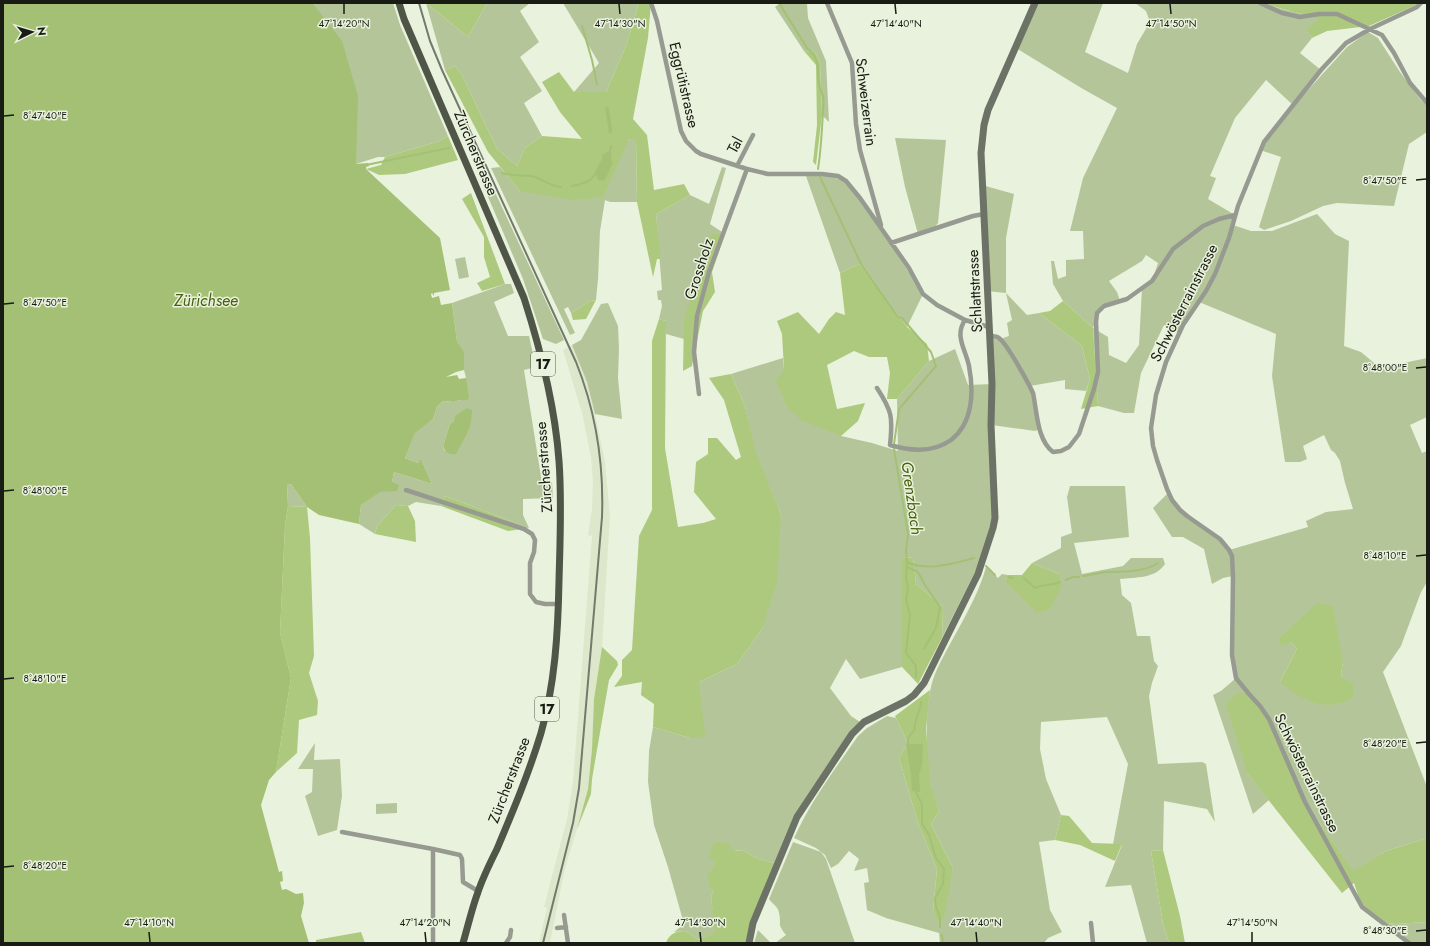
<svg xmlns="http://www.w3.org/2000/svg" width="1430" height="946" font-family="Jost,sans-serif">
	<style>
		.built { fill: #dce7cb }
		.green { fill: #b4c699; fill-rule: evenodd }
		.forest { fill: #adc97d }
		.water { fill: #a4c075 }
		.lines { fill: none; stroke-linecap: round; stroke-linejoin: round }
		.stream { stroke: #a4c075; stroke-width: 2 }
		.street { stroke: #979a91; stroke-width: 4.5 }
		.secondary { stroke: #6d7266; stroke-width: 7 }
		.primary { stroke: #505647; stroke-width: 7 }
		.rail { stroke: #73796b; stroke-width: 2 }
		.ticks { fill: none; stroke: #191c14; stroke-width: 1.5 }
		.labels { text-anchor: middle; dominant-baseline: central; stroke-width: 3; stroke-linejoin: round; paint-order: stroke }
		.shield { fill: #e9f2dc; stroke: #575c50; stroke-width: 1 }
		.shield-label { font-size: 14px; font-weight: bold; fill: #191c14 }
		.street-label { font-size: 15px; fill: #191c14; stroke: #e9f2dc }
		.water-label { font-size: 16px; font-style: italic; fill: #48600c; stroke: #e9f2dc }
		.ticks-label { font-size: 10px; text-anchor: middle; fill: #191c14; stroke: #e9f2dc; stroke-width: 3; stroke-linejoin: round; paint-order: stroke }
	</style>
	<rect width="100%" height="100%" fill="#e9f2dc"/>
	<path class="built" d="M572 345 587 382 595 414 605 462 610 516 602 647 594 699 592 749 588 789 577 829 565 868 550 943H539L547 908 544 907 567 819 573 782 592 536 588 535 592 509 593 482 591 457 582 413 563 350Z"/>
	<path class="green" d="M302 3H393L400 25 448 136 440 141 385 157H378L356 164Z
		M426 3 468 37 487 3H530L520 11 539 42 520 57 542 91 524 103 542 136 525 148 517 166 497 149 462 75 455 66 445 70Z
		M563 3H639L626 46 606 92H574L599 63Z
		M780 3H807L808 18 826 61 829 122 822 115 820 63 815 52 804 51 775 7Z
		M1035 3H1103L1085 52 1128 73 1137 44 1150 22 1146 11 1135 3H1265C1283 11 1302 13 1320 19L1308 29 1312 38 1300 53 1321 70 1299 100 1347 47 1368 32 1378 38 1400 72 1420 99 1427 106V132L1409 144 1394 206 1337 203 1323 206 1291 221 1264 230 1259 227 1281 157 1260 150 1294 106 1266 80 1235 118 1210 176 1216 178 1208 199 1235 215 1233 225 1251 231H1272L1317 214 1335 234 1349 241 1344 346 1361 352 1380 368 1427 358V417L1410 425 1422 453 1427 451V582L1421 592 1401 646 1383 672 1427 787V838L1386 851 1353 872 1305 802 1247 773 1269 800 1253 814 1213 695 1221 691 1236 678 1232 655 1233 576 1223 578 1212 584 1204 549 1183 537H1172L1153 508 1168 493 1174 503 1217 537 1229 550 1308 527 1306 521 1326 512 1353 509 1345 483 1340 461 1335 453 1331 450 1324 435 1303 446 1307 459 1300 462H1285L1272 376 1276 334 1199 302 1179 333 1164 325 1141 373 1134 413H1124L1098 406 1093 328 1063 301 1053 284 1051 261H1054L1058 279 1066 276V260L1084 259 1083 231H1070L1083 178 1117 108 1083 89 1016 48ZM1146 255 1158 263 1152 281 1142 288 1139 345 1126 363 1109 355 1108 337 1093 328C1095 323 1096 320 1097 315 1100 306 1112 304 1120 301L1117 292 1109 281 1142 261ZM1291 642 1343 662 1341 675 1343 678 1280 682 1297 649Z
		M895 138 946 140 938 223 932 230 918 234 905 187Z
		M630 139H636L637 202H610L605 200 600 231 598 279 596 300 590 301 571 313 568 307 564 309 575 333 570 335 491 168 500 167 520 191Z
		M722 167 726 168 710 224 725 234 684 319V339L666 334V321L659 319 662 306 661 300H658L657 291 662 290 656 214 690 195 709 204Z
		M822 174 846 181 882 230 923 294 907 327 859 264 840 273 806 176Z
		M488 177 564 340 556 344 543 339 523 279 483 185Z
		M982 185 1014 194 1006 238V293L1027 315 1039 313 1082 346 1090 379 1086 391 1065 389V380L1030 386 1040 429 1035 431 992 425 995 506 987 548 942 638 943 607 916 584 913 558 903 557 902 667 860 679 846 659 830 688 851 716 860 722 820 777 775 863 758 859 744 851 733 850 716 862 714 890 711 897 716 932 698 940 686 931 674 932 684 924 668 867 654 825 648 782 649 751 653 727 690 738 699 682 737 664 762 629 781 514 755 453 745 406 731 374 783 358 784 369 841 436 872 443 898 451 897 399 929 361 955 349 968 385 992 384 990 336 1000 339 1009 336 1007 323 1012 320 1006 293 987 291Z
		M465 257 469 277 459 279 455 259Z
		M505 284H511L514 293 494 302 508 336H529L536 367 524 370 542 483 552 482 553 498 523 499V515L529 528 445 496 441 506 416 502 408 506 396 505 377 526 375 534 359 524 361 505 392 482 394 472 432 484 422 461 418 463 405 458 415 432 433 419 437 407 443 401 454 402 460 400 466 378 464 370V353L457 341 452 303ZM454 421 452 454 444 450 443 446 450 424Z
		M608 303 618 326 619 349 618 378 622 419 595 414 587 382 572 345 581 340 601 304Z
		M291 484 307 507 288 506 287 485Z
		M1070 486H1125L1129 537 1074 543 1082 574 1123 566 1131 558H1163L1165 564C1155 579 1136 577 1120 579L1122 595 1131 603 1137 636H1150L1154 661 1158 666 1152 683 1149 696 1158 764 1202 762 1206 764 1215 822 1207 809 1164 801 1163 850 1151 851 1163 924 1169 943H1147L1131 885 1105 887 1122 845 1113 844 1128 764 1107 717 1041 722 1040 749 1046 779 1061 815 1055 840 1039 842 1050 910 1062 932 1048 938 1044 943H940L939 933 886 918 867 910 864 883 869 882 867 868 854 871 859 859 849 851 838 864 831 868 825 855 816 848 794 838C811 801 835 769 858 736L867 728 887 716 896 718 908 743 899 758 918 823 937 869 933 911 940 923 953 868 931 824 939 811C936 802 931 792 929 782 926 754 924 700 935 674 951 638 976 604 986 567L998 578 1002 574 1008 575 1005 581 1059 574 1032 563 1061 548V537L1072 533 1067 497Z
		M315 743 314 760 340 759 342 796 337 830 318 836 305 796 312 792 313 769H298Z
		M397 803V813L376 814V804Z
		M793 842 821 852 826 859 855 943H775L786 935C776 922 782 926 779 913 778 906 772 904 769 899Z
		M1381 922 1395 924 1427 922V943H1409Z
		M758 930 771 943H754Z"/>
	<path class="forest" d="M426 3H487L468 37Z
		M639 3H651L648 38 633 119 647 135 654 190 684 184 690 195 656 214 660 255V259H657L653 277 637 202 636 139H629L603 197 573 200 520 191 488 152 445 70 455 66 462 75 497 149 517 166 525 148 542 136 582 139 560 112 542 82 559 72 574 92H606L626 46Z
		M1265 3H1418L1416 5 1369 26 1327 31 1312 38 1307 29 1319 19C1302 13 1282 10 1265 3Z
		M804 51 815 52 820 63 822 115 816 165 813 162 817 125 816 65Z
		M448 136 458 160 405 174 379 175 366 169 381 165 385 157 440 141Z
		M471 193 505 284 482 291 477 283 490 277 484 257V237L462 199Z
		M712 234H725L712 272 715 292 703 311 692 366 683 371 684 319Z
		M859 264 907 327 927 344 929 361 897 399H887L890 373 887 357H869L854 351 827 365 837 409 865 403 858 421 841 436 801 420 787 407 776 381 784 369 782 334 777 321 798 312 819 334 829 319 836 312 845 315 840 273Z
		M596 300 586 319 573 320 571 313 590 301Z
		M1063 301 1093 328 1098 406 1081 409 1090 379 1082 346 1039 313 1050 311Z
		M659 319 666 321 665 448 678 527 703 523 716 519 694 492 696 462 708 454V438H717L736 460 741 457 724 400 709 378 731 374 745 406 756 453 781 514 777 582 762 629 737 664 699 682 705 736 690 738 653 727 654 704 641 695 642 682 614 687 622 676V660L632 650 639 536 652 510V341Z
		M445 496 529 528 508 531 441 506Z
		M396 505 408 506 415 521 416 542 375 534 377 526Z
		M288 506 307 507 310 538 314 656 309 673 318 701 317 715 299 720 297 753 276 772 291 678 280 633 285 526Z
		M902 557 913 558 916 584 943 607 942 638 918 684 902 667Z
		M1032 563 1059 574 1061 588 1050 609 1037 613 1005 581 1008 575H1022Z
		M1317 603 1325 604 1333 607 1343 662 1341 675 1343 678 1353 683V698C1323 713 1304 701 1280 682L1297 649 1291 642 1282 646 1278 640Z
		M602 647 617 661 618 665 609 680 592 779 591 794 577 829 588 789 592 749 594 699Z
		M930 690 926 729 930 784 939 811 931 824 953 868 944 917 939 923 933 911 937 869 918 823 899 758 908 743 895 716Z
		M1237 693 1249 694 1269 719 1305 802 1353 871 1386 851 1427 838V922L1395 924 1381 922 1362 907 1354 883 1342 893 1247 773 1226 704Z
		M1061 815 1069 816 1092 843 1122 844 1115 861 1080 845 1055 840Z
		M718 842 729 844 733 850 744 851 758 859 775 863 747 943H666C670 932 676 932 686 931L698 940 715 932 711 897 714 890 709 886 708 875 716 862 709 857 713 844Z
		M1163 850 1180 916 1185 943H1169L1163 924 1151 851Z
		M361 932 365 943H316V940Z"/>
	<path class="water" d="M3 3H312L314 5 342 41 358 96 356 164 368 163 369 166 366 167V169L440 238 450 290 434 293V296L432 293 431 294 432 298 439 296 441 305 452 303 457 341 464 352V370L456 372 446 377 457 375 459 379 466 378 469 397 468 400H460L454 402 443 401 437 407 433 419 415 433 405 458 418 463 421 460 422 461 432 484 394 472 392 482 399 485 397 491 380 492 361 505 359 524 319 515 307 507 291 484 287 485 288 506 285 526 280 633 291 678 276 772 269 780 261 805 279 872 282 871 283 881 280 882 282 890 286 889 296 894 303 893 304 903 301 916 309 943H3Z
		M605 106 609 108 612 129V132L609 134Z
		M606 153H611L612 164 605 180 600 181 597 178 595 172 602 159Z
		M467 408 472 410C472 429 465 437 456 454 450 455 445 453 443 446L450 424 454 421 455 416Z
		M922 744 923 746 922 765 919 775 920 792 912 791 911 775 906 744Z"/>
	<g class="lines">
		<path class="stream" d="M779 3 807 48C821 60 817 68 819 84 819 89 822 92 823 96 824 100 823 106 823 111 822 131 821 150 818 169
			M582 26 592 60 597 84
			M603 157 604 155 610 152 611 146
			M366 165 449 148
			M502 173C513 176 521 175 531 176 542 178 550 187 561 187
			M820 177 862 266 898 317 902 318 931 352 936 366 899 409 894 444
			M572 186C581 185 593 181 596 172
			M894 449 908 534 906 550 907 562C926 572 955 563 974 558
			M907 562 906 578 908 589 906 600 910 615 906 653 916 666V677
			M986 566 995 575
			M907 567 918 572 925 585 940 607 936 628 924 649
			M1083 576C1091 575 1098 573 1105 572 1124 571 1142 573 1158 563
			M1008 577 1013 578
			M1024 578 1035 588C1044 584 1052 586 1060 582
			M1066 580 1073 577H1079
			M908 747V738L915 729C913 721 921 711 921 702
			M915 790 922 804V824L929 835 936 858 944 869 943 884 935 898 936 907 940 917V927
			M942 935 943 943"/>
		<path class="street" d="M651 3 657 21 681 131 686 141 696 151 701 154 747 169 768 174H822L838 176 846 181 860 198 909 268 923 294 937 305 965 320 989 327
			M827 3 852 63 856 124 860 150 881 225
			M1260 3 1282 13 1300 17 1319 14H1337L1382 35 1394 53 1410 83 1427 103
			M737 166 753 135
			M891 243 973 216 984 214
			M990 336C993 336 997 336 999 338 1007 344 1028 382 1033 393 1037 412 1037 440 1053 452L1061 451 1069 447 1079 434 1094 389 1098 372 1096 322 1097 313 1104 306 1127 299 1152 281 1173 249 1203 226 1219 219 1235 215
			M877 388C892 411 893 417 890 445 910 451 933 453 951 440 973 423 974 392 969 366 966 350 954 336 965 320
			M699 394 694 352 697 316 709 272 747 169
			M406 490 524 529 532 534 535 540 534 552 530 563V594L536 602 545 604H558
			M342 832 433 849
			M564 915 568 943
			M1091 923 1093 943
			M557 928 566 927
			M433 943V849L460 855 462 859 463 882 478 891
			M506 943 510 937 511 930
			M1409 943 1362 907 1305 802 1269 719 1260 706 1249 694 1236 678 1232 655 1233 576 1232 556 1229 550 1220 539 1187 516 1180 510 1172 500 1167 489 1157 460 1153 446 1151 428 1156 395 1166 362 1183 325 1206 291 1215 274 1229 238 1238 206 1264 142 1321 70 1346 43 1370 29 1417 7 1421 3"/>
		<path class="secondary" d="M749 943 753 923 797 817 844 746 852 734 864 722 906 701 914 695 924 683 978 574 993 528 995 518 991 425 992 384 981 153 984 125 988 110 1035 3"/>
		<path class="primary" d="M399 3 404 19 524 298C541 351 555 405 559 461 562 501 560 541 559 581 558 633 555 684 541 733 529 773 513 811 497 849 490 863 483 877 478 892 472 908 468 926 463 943"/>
		<path class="rail" d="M419 3 430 41 442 70 576 362C596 412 604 463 602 517L579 788 573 823 543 943"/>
	</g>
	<path class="ticks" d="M344 4V14M619 4 620 14M895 4 896 14M1170 4 1171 14M4 116 14 115M1416 180 1426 179M4 304 14 303M1416 368 1426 367M4 491 14 490M1416 556 1426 555M4 679 14 678M1416 743 1426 742M4 867 14 866M1416 931 1426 930M149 932 150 942M425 932 426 942M700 932 701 942M976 932 977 942M1252 932V942"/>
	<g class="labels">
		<g class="shield">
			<rect x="531" y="352" width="24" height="24" rx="3"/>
			<rect x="535" y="697" width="24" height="24" rx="3"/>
		</g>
		<g class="shield-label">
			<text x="543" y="364">17</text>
			<text x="547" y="709">17</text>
		</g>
		<g class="street-label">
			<text transform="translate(684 85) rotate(77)">Eggrütistrasse</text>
			<text transform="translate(866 102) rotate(83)">Schweizerrain</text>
			<text transform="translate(735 145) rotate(-62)">Tal</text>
			<text transform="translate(476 153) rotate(67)">Zürcherstrasse</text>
			<text transform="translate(699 269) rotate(-72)">Grossholz</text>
			<text transform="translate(975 291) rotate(-93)">Schlattstrasse</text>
			<text transform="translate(1184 303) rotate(-63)">Schwösterrainstrasse</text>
			<text transform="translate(544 467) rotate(-94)">Zürcherstrasse</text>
			<text transform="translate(1307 773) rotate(64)">Schwösterrainstrasse</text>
			<text transform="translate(509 780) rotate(-69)">Zürcherstrasse</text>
		</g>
		<g class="water-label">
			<text x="206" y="300">Zürichsee</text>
			<text transform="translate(912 498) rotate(82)">Grenzbach</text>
		</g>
	</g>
	<g class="ticks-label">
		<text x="344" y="27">47°14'20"N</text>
		<text x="620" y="27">47°14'30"N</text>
		<text x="896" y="27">47°14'40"N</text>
		<text x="1171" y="27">47°14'50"N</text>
		<text x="45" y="119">8°47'40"E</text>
		<text x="1385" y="184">8°47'50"E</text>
		<text x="45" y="306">8°47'50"E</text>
		<text x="1385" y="371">8°48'00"E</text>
		<text x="45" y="494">8°48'00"E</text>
		<text x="1385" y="559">8°48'10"E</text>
		<text x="45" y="682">8°48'10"E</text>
		<text x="1385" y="747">8°48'20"E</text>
		<text x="45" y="869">8°48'20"E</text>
		<text x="149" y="926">47°14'10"N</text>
		<text x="425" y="926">47°14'20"N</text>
		<text x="700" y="926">47°14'30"N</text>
		<text x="976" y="926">47°14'40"N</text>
		<text x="1252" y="926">47°14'50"N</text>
		<text x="1385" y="934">8°48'30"E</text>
	</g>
	<rect width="1430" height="946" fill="none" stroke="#191c14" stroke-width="8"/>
	<g transform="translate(32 32) rotate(85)" stroke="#e9f2dc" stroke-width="3" paint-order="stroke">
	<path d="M0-3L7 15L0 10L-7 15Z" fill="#191c14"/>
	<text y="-6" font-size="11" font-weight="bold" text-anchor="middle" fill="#191c14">N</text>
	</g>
</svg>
